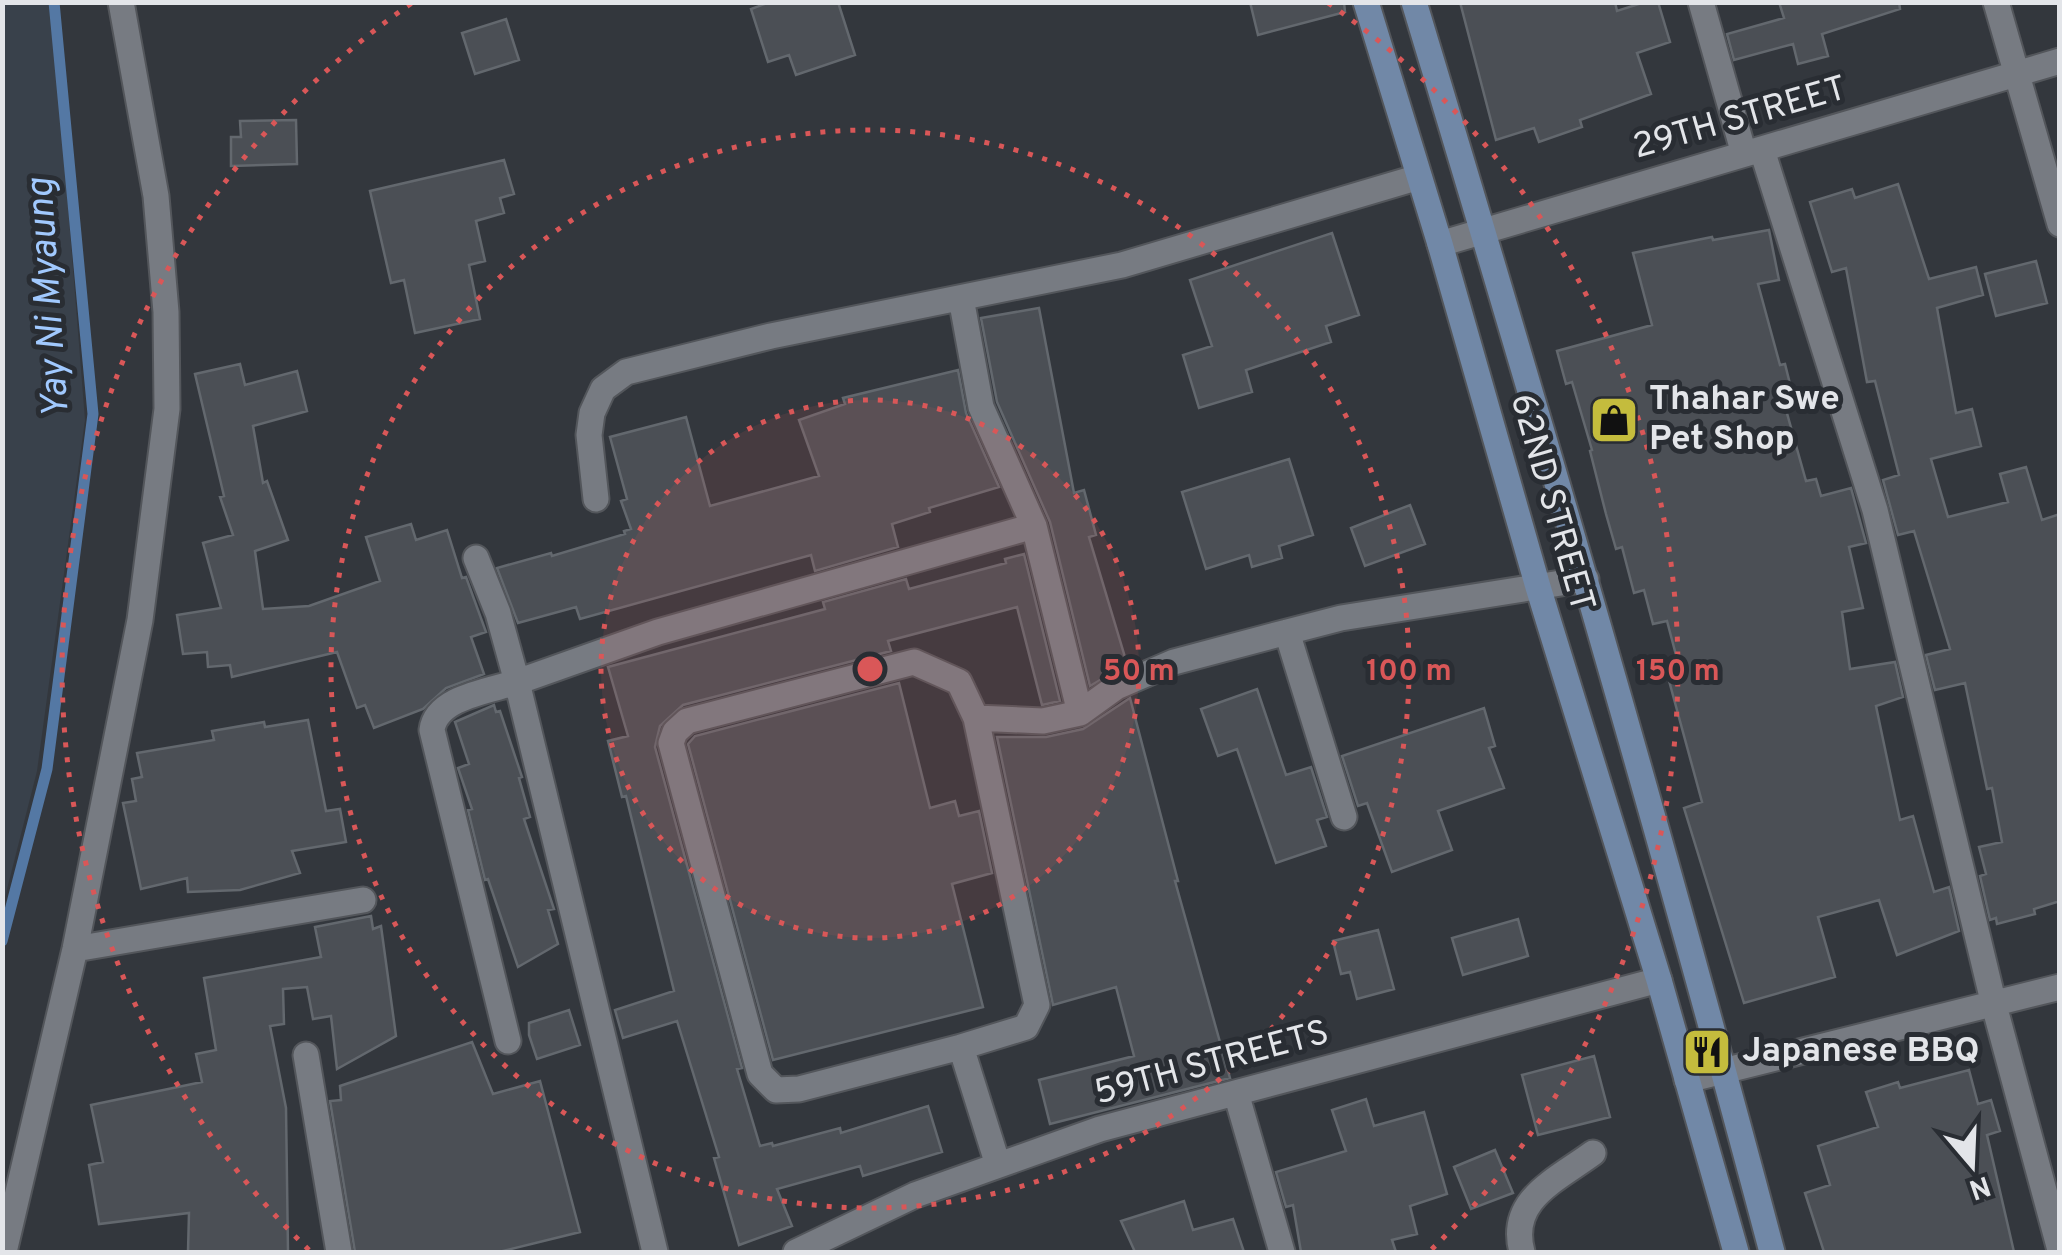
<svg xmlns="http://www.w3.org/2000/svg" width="2062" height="1255" font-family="Overpass,sans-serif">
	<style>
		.built { fill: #39414b }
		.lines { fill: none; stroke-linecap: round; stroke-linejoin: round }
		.stream { stroke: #5478a4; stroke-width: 11 }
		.building { fill: #4b4f55; stroke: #63686e; stroke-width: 2.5 }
		.minor-casing { stroke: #53565b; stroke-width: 29 }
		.secondary-casing { stroke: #53565b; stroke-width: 29 }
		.minor { stroke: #777b82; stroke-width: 25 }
		.secondary { stroke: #7188a7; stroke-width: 25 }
		.ring { fill: none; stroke: #d95758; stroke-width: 5; stroke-dasharray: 5 10 }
		.labels { text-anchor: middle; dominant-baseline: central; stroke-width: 10; stroke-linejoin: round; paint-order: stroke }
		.street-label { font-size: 35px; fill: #e3e5e9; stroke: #292d33 }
		.poi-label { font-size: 35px; font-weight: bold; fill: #e3e5e9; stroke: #292d33; text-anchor: start }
		.water-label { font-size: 38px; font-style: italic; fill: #a1c9fe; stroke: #292d33 }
		.centre { fill: #d95758; stroke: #292d33; stroke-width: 5 }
		.ring-label { font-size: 30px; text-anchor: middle; font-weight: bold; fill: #d95758; stroke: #292d33; stroke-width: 10; stroke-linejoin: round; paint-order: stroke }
	</style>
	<rect width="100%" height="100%" fill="#33373d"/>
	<path class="built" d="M3 2 52 4 85 420 37 771 3 905Z"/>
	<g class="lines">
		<path class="stream" d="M2 941 47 769 93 414 54 2"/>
	</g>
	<path class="building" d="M770 2H838L855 55 796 75 789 55 768 62 751 9Z
		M1250 2H1344L1345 12 1258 35Z
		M1460 2H1615L1617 11 1645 2H1658L1670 42 1637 53 1651 94 1580 120 1582 127 1539 142 1534 128 1496 140Z
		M1779 2H1899L1900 9 1822 34 1828 56 1798 64 1793 44 1734 60 1727 34 1784 18Z
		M506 19 519 60 475 74 462 33Z
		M296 120 297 164 231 166V137H241L240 121Z
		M504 160 514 194 500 198 504 213 476 221 485 261 469 265 480 319 415 333 404 280 391 283 370 191Z
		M1898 184 1929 279 1976 267 1983 295 1937 308 1956 413 1972 409 1981 446 1931 459 1948 517 2008 502 2000 474 2026 467 2042 520 2060 514V901L2034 909 2035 914 1997 924 1996 918 1990 920 1980 876 1986 874 1979 847 2002 842 1992 788 1987 789 1965 683 1935 690 1926 655 1950 649 1914 531 1898 535 1883 480 1899 475 1875 381 1867 382 1846 268 1832 272 1810 202 1852 189 1855 198Z
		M1769 230 1779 280 1758 284 1780 365 1785 364 1793 396 1783 399 1806 481 1816 479 1821 496 1851 488 1866 543 1849 547 1863 608 1842 612 1850 669 1895 662 1903 697 1876 706 1900 820 1913 816 1934 892 1949 887 1959 931 1897 955 1879 900 1818 917 1835 977 1744 1003 1684 808 1702 802 1668 677 1681 674 1667 621 1653 624 1644 590 1634 593 1622 547 1616 549 1606 514 1590 451 1592 450 1572 382 1566 384 1557 351 1652 325 1633 253 1712 237 1713 240Z
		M1332 233 1359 315 1326 326 1331 342 1246 370 1252 392 1199 408 1183 355 1212 346 1190 280Z
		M2036 261 2047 303 1996 316 1985 274Z
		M1039 308 1074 493 1084 490 1096 535 1089 537 1127 664 1090 686 1050 522 997 402 981 318Z
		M240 364 245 385 297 371 307 411 253 426 263 483 267 481 288 540 255 551 263 609 309 606 380 581 366 537 411 524 416 540 447 530 462 578 466 577 486 632 471 637 484 674 446 688 423 709 374 728 365 705 357 708 337 652 232 677 230 665 208 667 207 652 183 654 177 615 221 608 203 543 233 535 220 497 224 496 195 374Z
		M958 370 966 413 999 487 929 508 930 512 892 524 898 547 815 571 811 555 580 619 576 607 518 623 497 568 551 553 552 556 625 534 624 531 631 529 621 501 627 499 610 437 686 417 710 506 819 476 799 420 845 404 843 398Z
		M1289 459 1313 535 1279 546 1282 558 1252 567 1249 555 1206 569 1182 492Z
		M1410 505 1425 544 1365 566 1351 528Z
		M1024 554 1060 701 1042 705 1017 607 888 641 891 651 683 705 660 726 655 747 742 1068 737 1069 760 1146 772 1143 773 1146 840 1128 841 1133 928 1106 942 1152 863 1176 860 1166 777 1189 792 1226 739 1245 714 1158 719 1157 677 1021 623 1038 615 1010 674 991 626 796 622 797 608 741 628 736 608 667 825 609 823 602 906 579 909 589 1006 563 1005 559Z
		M899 683 930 808 955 801 959 816 979 811 992 873 952 884 983 1007 773 1060 688 744 695 736Z
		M1257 689 1286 775 1311 767 1327 817 1317 820 1326 846 1276 863 1237 749 1218 756 1201 709Z
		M1130 698 1178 881H1175L1230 1078 1050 1124 1039 1080 1134 1056 1116 987 1053 1005 997 737H1046L1083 729Z
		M494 705 496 712 500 711 522 777 519 778 530 817 524 819 554 909 548 910 558 944 518 967 488 879 485 880 468 810 472 809 458 768 469 764 455 722Z
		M1484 708 1495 746 1489 748 1504 788 1438 811 1452 850 1392 872 1367 803 1358 806 1342 756Z
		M308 720 326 811 340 809 346 842 292 851 300 873 240 890 188 892 187 878 141 889 123 803 136 801 132 779 142 777 137 753 214 740 212 731 264 722 265 727Z
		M371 916 373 929 381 926 396 1036 337 1069 331 1016 313 1019 307 987 283 989 284 1024 270 1026 286 1108 288 1252H188L189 1213 99 1224 89 1165 103 1162 91 1105 202 1082 196 1054 216 1050 204 978 321 957 315 927Z
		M1518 919 1528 956 1463 975 1452 938Z
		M1378 930 1394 989 1357 999 1350 972 1341 974 1333 941Z
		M569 1010 580 1045 537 1059 529 1035V1023Z
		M472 1042 493 1094 540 1081 580 1232 499 1252H355L330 1101 341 1100 340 1086Z
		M1594 1056 1610 1117 1538 1135 1522 1075Z
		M1969 1070 1978 1104 1991 1100 2000 1131 1987 1135 2014 1252H1824L1805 1193 1830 1185 1818 1146 1878 1127 1866 1092 1898 1082 1900 1088Z
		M1366 1099 1374 1126 1424 1112 1447 1194 1410 1206 1417 1234 1392 1240 1396 1252H1301L1293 1205 1286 1207 1276 1172 1346 1151 1332 1110Z
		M1495 1150 1513 1193 1471 1209 1454 1167Z
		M1184 1201 1193 1230 1233 1219 1244 1252H1135L1121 1221Z"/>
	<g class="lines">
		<g class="minor-casing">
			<path id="minor" d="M1701 2 1744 154
				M1996 2 2060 224
				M1762 150 1875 510 1994 1005 2060 1250
				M1440 244 2060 61
				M961 298 981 407 1034 526
				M596 499 589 435 592 413 603 389 626 372 771 336 1122 265 1419 177
				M476 558 498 613 517 682C490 691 436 697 432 730L508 1041
				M1287 632 1344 817
				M75 949 363 900
				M961 1047 1026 1027 1037 1005 976 718
				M306 1055 339 1252
				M1687 1080 2060 987
				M1236 1093 1282 1252
				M998 1165 961 1047 799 1089 776 1090 760 1074 671 743 675 732 687 721 914 662 959 682 976 718 1043 721 1080 713 1116 687 1174 662 1287 632 1341 618 1586 579
				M4 1252 75 949 140 620 167 409 166 312 156 196 121 2
				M655 1252 517 682 658 632 1034 526 1080 713
				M796 1252 915 1195 1100 1129 1659 980
				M1522 1252C1508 1200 1555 1181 1593 1153"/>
		</g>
		<g class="secondary-casing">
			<path id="secondary" d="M1366 2 1440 244 1538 587 1659 980 1736 1252
				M1414 2C1539 417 1661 833 1772 1252"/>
		</g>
		<use href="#minor" class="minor"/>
		<use href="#secondary" class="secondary"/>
	</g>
	<circle cx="870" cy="669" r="269" fill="#d95758" fill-opacity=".12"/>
	<g class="ring">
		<circle cx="870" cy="669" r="269"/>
		<circle cx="870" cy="669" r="539"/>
		<path d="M309 1250A808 808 0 0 1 412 3M1328 3A808 808 0 0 1 1431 1250"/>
	</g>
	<defs>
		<g id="shop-square" transform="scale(2.5)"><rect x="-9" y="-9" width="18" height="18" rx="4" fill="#c4bc3d" stroke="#292d33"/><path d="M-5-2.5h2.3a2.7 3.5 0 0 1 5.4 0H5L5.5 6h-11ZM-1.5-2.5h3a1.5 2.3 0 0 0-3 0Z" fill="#111"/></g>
		<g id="restaurant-square" transform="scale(2.5)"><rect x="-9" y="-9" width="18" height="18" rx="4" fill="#c4bc3d" stroke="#292d33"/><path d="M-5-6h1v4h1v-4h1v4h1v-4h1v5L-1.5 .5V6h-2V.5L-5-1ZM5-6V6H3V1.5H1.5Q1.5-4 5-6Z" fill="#111"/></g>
	</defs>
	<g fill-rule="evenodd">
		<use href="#shop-square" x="1614" y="420"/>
		<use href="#restaurant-square" x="1707" y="1052"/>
	</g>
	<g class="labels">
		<g class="street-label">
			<text transform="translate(1740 119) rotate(-16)">29TH STREET</text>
			<text transform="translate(1551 503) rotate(74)">62ND STREET</text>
			<text transform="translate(1212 1064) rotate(-15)">59TH STREETS</text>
		</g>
		<g class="poi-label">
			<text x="1649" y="400">Thahar Swe<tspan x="1649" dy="40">Pet Shop</tspan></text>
			<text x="1742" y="1052">Japanese BBQ</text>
		</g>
		<g class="water-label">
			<text transform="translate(50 298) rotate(-94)">Yay Ni Myaung</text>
		</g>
	</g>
	<circle cx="870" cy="669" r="15" class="centre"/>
	<g class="ring-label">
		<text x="1139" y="680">50 m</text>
		<text x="1409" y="680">100 m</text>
		<text x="1678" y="680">150 m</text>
	</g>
	<rect width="2062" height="1255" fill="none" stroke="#e3e5e9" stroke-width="10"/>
	<g transform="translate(1972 1165) rotate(161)" stroke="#292d33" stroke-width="8" paint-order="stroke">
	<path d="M0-8L18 38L0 25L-18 38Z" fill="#e3e5e9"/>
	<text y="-15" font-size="28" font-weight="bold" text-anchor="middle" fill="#e3e5e9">N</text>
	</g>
</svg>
